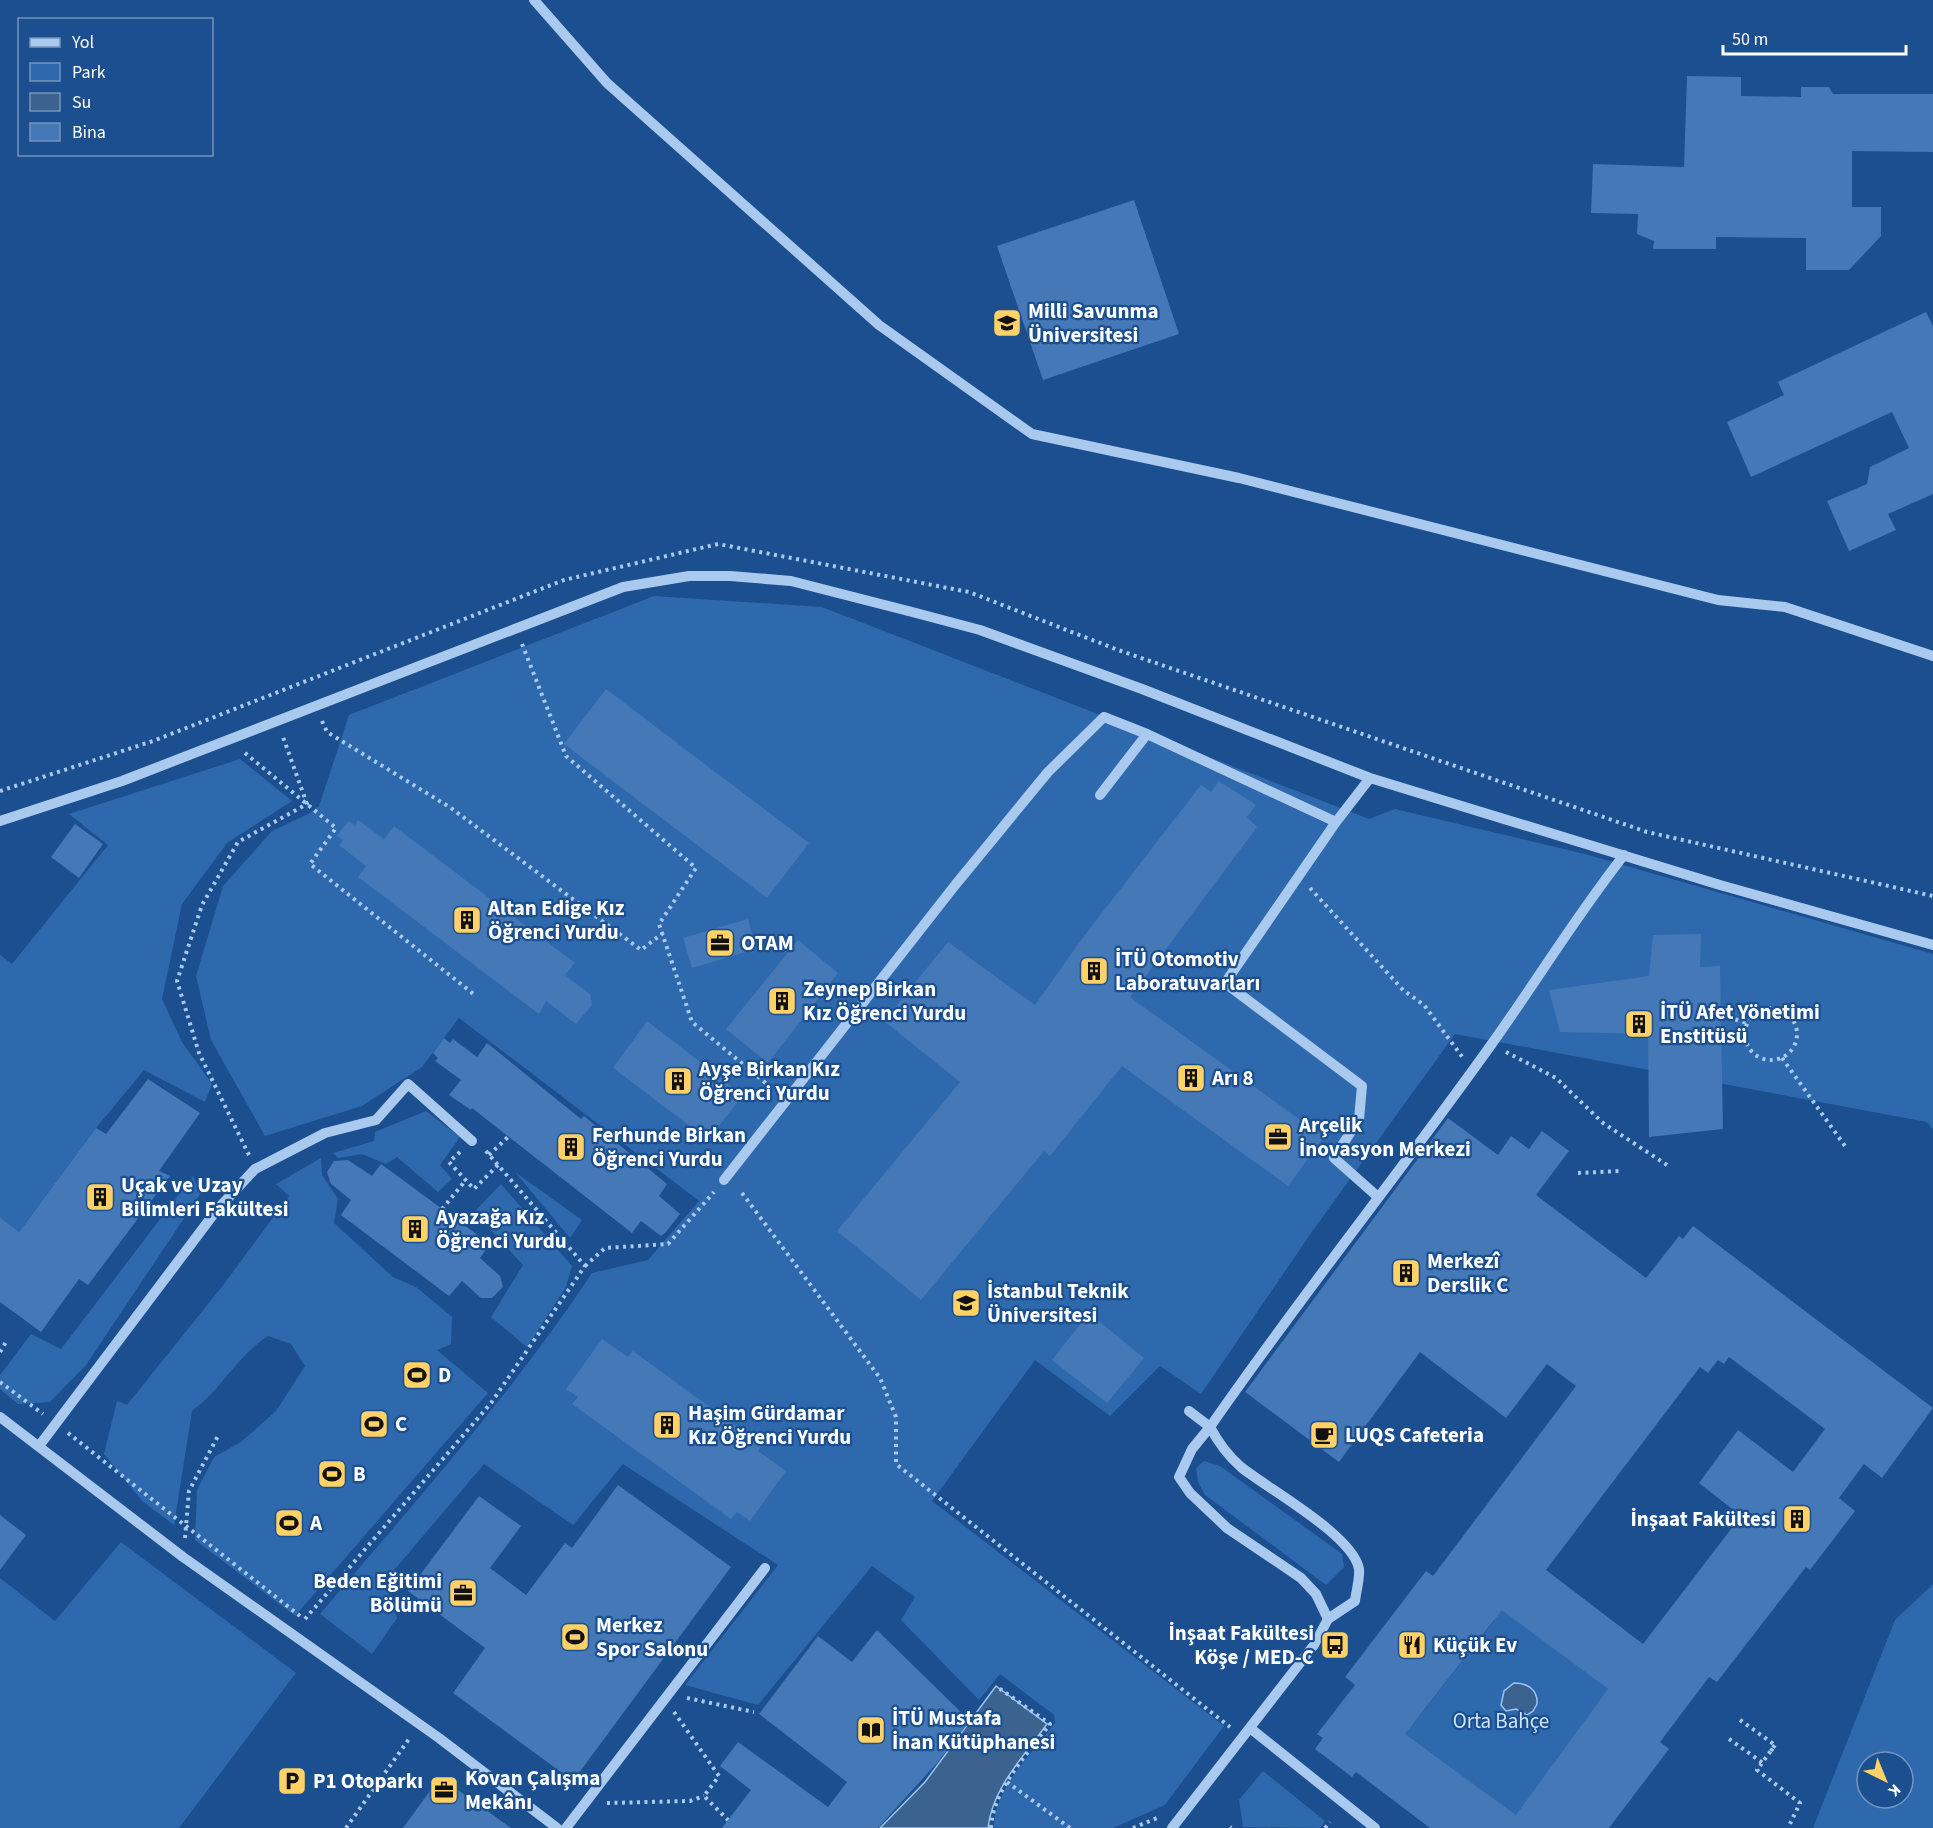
<svg xmlns="http://www.w3.org/2000/svg" width="1933" height="1828" font-family="'Source Sans 3',sans-serif">
	<style>
		.green { fill: #2e69ad; fill-rule: evenodd }
		.water { fill: #3c6290; stroke: #9cc4f0; stroke-width: 1.5 }
		.building { fill: #4478b7; fill-rule: evenodd }
		.lines { fill: none; stroke-linecap: round; stroke-linejoin: round }
		.path { stroke: #a9c9ee; stroke-width: 4; stroke-dasharray: 3 4.5; stroke-linecap: butt }
		.minor { stroke: #a9c9ee; stroke-width: 10 }
		.labels { text-anchor: middle; dominant-baseline: central; stroke-width: 4.5; stroke-linejoin: round; paint-order: stroke }
		.poi-label { font-size: 21px; font-weight: bold; fill: #fff; stroke: #1b4f8f; text-anchor: start }
		.park-label { font-size: 21px; fill: #cfe3fa; stroke: #1b4f8f }
	</style>
	<rect width="100%" height="100%" fill="#1b4f8f"/>
	<path class="green" d="M654 596 822 607 1369 819 1395 809 1585 854 1933 954V1130L1927 1122 1455 1034 1314 1229 1201 1394 1160 1366 1110 1416 1035 1360 932 1501 1224 1726 1165 1805 1113 1828H994C994 1789 1032 1753 1055 1723L1054 1715 1000 1674 979 1700 901 1620 915 1597 872 1566 758 1705 685 1685 778 1565 623 1464 573 1525 484 1464 385 1581 397 1618 372 1654 320 1614C414 1503 511 1395 592 1273L648 1260 699 1201 459 1018 422 1067 362 1106 265 1136 211 1040 196 976 223 886 272 831 308 814 319 806 349 715Z
		M240 759 292 801 227 843 182 904 162 999 182 1042 212 1084 205 1102 144 1070 96 1128 19 1232 0 1217V955L12 964 108 845 69 814Z
		M426 1111 460 1137 440 1165 452 1179 438 1192 397 1157 386 1164 362 1154 338 1158 333 1153 374 1141 375 1132Z
		M321 1158 322 1175 338 1199 334 1223 393 1277 416 1287 452 1317 451 1344 437 1350 488 1393 295 1616 195 1540 197 1490 214 1457 241 1442 276 1411 305 1366 291 1344 268 1336C237 1356 221 1390 192 1411L174 1525 142 1501 104 1454 117 1401 127 1405 224 1284 289 1196 276 1184Z
		M515 1172 582 1220 570 1238Z
		M193 1176 201 1193 86 1365 50 1402 18 1404 0 1389V1375L31 1334 61 1349Z
		M501 1184 572 1266 566 1287 527 1347 491 1317 523 1265 474 1212Z
		M1204 1461 1220 1466 1342 1554 1344 1567 1326 1585 1205 1495 1198 1482 1196 1468Z
		M121 1542 296 1673 179 1828H0V1578L55 1621Z
		M1933 1584V1828H1813L1895 1620ZM1867 1762H1903V1798H1867Z
		M1493 1602 1616 1695 1527 1823 1397 1729 1412 1725 1494 1621Z
		M1263 1771 1325 1821 1320 1828 1243 1827 1239 1800Z"/>
	<path class="water" d="M1514 1683C1528 1683 1538 1690 1537 1704L1533 1711 1527 1715 1516 1709 1506 1711 1501 1705 1504 1691Z
		M996 1686 1047 1724C1025 1755 992 1788 988 1828H880L925 1782Z"/>
	<path class="building" d="M1687 76 1741 77V96L1801 97V87H1829L1833 94H1933V152L1852 151V207H1881V236L1849 270H1806V238L1716 237V249H1653L1654 241 1637 234 1638 214 1591 213 1593 164 1684 167Z
		M1134 200 1179 334 1043 380 997 246Z
		M1926 312 1933 326V494L1888 514 1896 530 1849 551 1827 501 1867 484 1870 467 1909 448 1892 412 1751 477 1727 422 1784 395 1778 382Z
		M606 689 809 843 767 898 564 744Z
		M1219 781 1256 805 1247 817 1257 827 1130 997 1324 1137 1288 1186 1122 1066 1050 1156 1044 1151 921 1300 837 1231 960 1082 884 1021 948 942 1035 1005 1084 936 1201 785 1211 792Z
		M358 820 384 839 394 826 575 963 565 975 590 994 592 1005 576 1024 546 1001 539 1014 358 877 366 866 339 845 343 840 337 836 348 821 355 825Z
		M75 824 103 844 79 878 51 857Z
		M748 919 756 949 692 968 683 938Z
		M1701 934 1700 967 1720 966 1723 1129 1649 1137 1648 1034 1560 1032 1549 990 1649 976 1653 935Z
		M798 940 838 973 768 1063 726 1029Z
		M647 1021 743 1095 708 1140 613 1068Z
		M444 1038 450 1043 453 1039 477 1057 487 1043 581 1119 584 1116 667 1184 659 1196 680 1214 666 1232 661 1236 641 1221 632 1233 472 1108 471 1110 449 1095 461 1080 435 1061 438 1058 433 1053Z
		M148 1079 200 1113 159 1171 170 1176 88 1285 79 1279 41 1332 0 1302V1217L19 1232 96 1128 106 1134Z
		M1448 1118 1498 1155 1511 1136 1529 1149 1542 1131 1569 1151 1536 1195 1646 1278 1679 1236 1683 1239 1693 1226 1933 1408 1882 1478 1864 1464 1839 1498 1855 1511 1810 1570 1806 1567 1717 1682 1709 1677 1660 1742 1669 1749 1609 1828H1430L1356 1772 1352 1777 1315 1749 1323 1738 1317 1734 1355 1685 1345 1677 1426 1571 1433 1576 1576 1386 1547 1364 1506 1418 1420 1352 1339 1462 1245 1392ZM1729 1357 1825 1429 1793 1472 1738 1430 1699 1483 1741 1516 1643 1644 1546 1570 1700 1367 1708 1373 1718 1360 1724 1364ZM1502 1610 1608 1689 1516 1815 1405 1734Z
		M348 1160 372 1176 381 1164 490 1244 480 1258 500 1276 503 1287 492 1298H481L462 1281 449 1296 341 1215 351 1200 331 1184 327 1172 334 1161Z
		M1089 1313 1144 1358 1107 1403 1052 1360Z
		M602 1339 628 1357 633 1351 762 1445 758 1451 786 1471 750 1521 737 1512 731 1519 572 1404 578 1397 566 1389Z
		M618 1485 731 1567 573 1781 453 1693 485 1648 408 1591 479 1496 521 1526 490 1568 526 1595 565 1543 572 1548Z
		M0 1515 26 1535 0 1570Z
		M877 1630 970 1721 937 1763 878 1828H722L751 1790 720 1766 738 1742 828 1807 847 1782 759 1714 818 1636 852 1662Z
		M440 1777 511 1828H403Z"/>
	<g class="lines">
		<path class="path" d="M522 644 566 756 696 868 659 924 692 1022 774 1090
			M322 721 327 732 451 808 641 950 663 933
			M245 753 336 828 310 864 476 996
			M0 791 153 741 564 580 718 544 969 592 1118 650 1647 832 1933 896
			M1310 888 1403 990 1424 1005 1463 1058
			M1745 1034a26 26 0 1 1 52 0a26 26 0 1 1-52 0Z
			M1721 1015 1747 1023
			M1506 1052 1556 1078 1603 1123 1667 1165
			M1782 1058 1845 1146
			M460 1152 449 1162 474 1189 498 1165
			M249 1155 199 1053 177 981 202 905 238 842 307 804 283 737
			M489 1155 508 1137
			M1578 1173 1621 1171
			M742 1193 880 1378 896 1417V1464L1230 1727
			M442 1209 466 1180
			M585 1266 605 1248 668 1244 714 1192
			M0 1352 6 1342
			M0 1382 43 1414
			M68 1433 300 1616
			M185 1538 189 1491 219 1434
			M305 1619 491 1403 585 1266 485 1150
			M687 1698 754 1712
			M674 1712 719 1776 704 1796 728 1820
			M1740 1720 1775 1745
			M1729 1739 1763 1763
			M1771 1751 1775 1745 1757 1770 1800 1803 1788 1828
			M1007 1782 1070 1828
			M607 1803 690 1801 704 1796
			M1230 1827 1231 1828
			M346 1828 409 1739
			M991 1828C993 1789 1027 1755 1050 1724L996 1686
			M1133 1828 1157 1818
			M1325 1828 1330 1822"/>
		<path class="minor" d="M534 0 607 83 879 325 1032 434 1239 478 1718 600 1785 607 1933 656
			M1370 778 1336 822 1225 983 1362 1086 1359 1119 1334 1158 1378 1197
			M1100 795 1147 734
			M0 821 122 781 623 587 689 576H730L791 581 916 613 980 630 1142 689 1370 778 1720 885 1933 945
			M724 1180 956 884 1048 772 1104 717 1147 734 1336 822
			M1189 1411 1210 1427 1192 1449 1179 1477 1190 1493 1227 1528 1301 1578 1316 1594 1328 1619
			M0 1417 183 1557 439 1738 557 1828
			M39 1446 216 1211 255 1169 325 1133 376 1120 408 1084 472 1141
			M1250 1728 1375 1828
			M566 1828 765 1568
			M1172 1828 1314 1645 1328 1619 1355 1601C1356 1592 1360 1578 1359 1569 1353 1535 1268 1489 1241 1467 1227 1455 1218 1442 1210 1427 1300 1297 1399 1174 1491 1045 1536 982 1576 916 1624 855"/>
	</g>
	<defs>
		<g id="university-square" transform="scale(1.5)"><rect x="-9" y="-9" width="18" height="18" rx="4" fill="#ffd166" stroke="#1b4f8f"/><path d="M0-5L7-2L0 1L-7-2ZM-4 1L0 2.5L4 1V4Q0 6-4 4Z" fill="#111"/></g>
		<g id="building-square" transform="scale(1.5)"><rect x="-9" y="-9" width="18" height="18" rx="4" fill="#ffd166" stroke="#1b4f8f"/><path d="M-4-6H4V6H1V3H-1V6H-4ZM-2.5-4.3h1.7v1.8h-1.7ZM.8-4.3h1.7v1.8H.8ZM-2.5-1h1.7V.8h-1.7ZM.8-1h1.7V.8H.8Z" fill="#111"/></g>
		<g id="office-square" transform="scale(1.5)"><rect x="-9" y="-9" width="18" height="18" rx="4" fill="#ffd166" stroke="#1b4f8f"/><path d="M-6-3h4V-5.5h4V-3h4V5H-6ZM-1-4.5V-3h2v-1.5ZM-6 0V1H6V0Z" fill="#111"/></g>
		<g id="stadium-square" transform="scale(1.5)"><rect x="-9" y="-9" width="18" height="18" rx="4" fill="#ffd166" stroke="#1b4f8f"/><path d="M0-5a6.5 5 0 1 0 0 10a6.5 5 0 1 0 0-10ZM-3.5-1.8h7v3.6h-7Z" fill="#111"/></g>
		<g id="cafe-square" transform="scale(1.5)"><rect x="-9" y="-9" width="18" height="18" rx="4" fill="#ffd166" stroke="#1b4f8f"/><path d="M-5.5-4.5H6V0H3Q3 3.5 0 3.5H-2.5Q-5.5 3.5-5.5 0ZM3-3.2v2h1.7v-2ZM-6 4.5H4V6H-6Z" fill="#111"/></g>
		<g id="bus-square" transform="scale(1.5)"><rect x="-9" y="-9" width="18" height="18" rx="4" fill="#ffd166" stroke="#1b4f8f"/><path d="M-5-6H5V4H4V6H2V4H-2V6H-4V4H-5ZM-3.5-4V0h7V-4ZM-3.5 1.2v1.5H-2V1.2ZM2 1.2v1.5H3.5V1.2Z" fill="#111"/></g>
		<g id="restaurant-square" transform="scale(1.5)"><rect x="-9" y="-9" width="18" height="18" rx="4" fill="#ffd166" stroke="#1b4f8f"/><path d="M-5-6h1v4h1v-4h1v4h1v-4h1v5L-1.5 .5V6h-2V.5L-5-1ZM5-6V6H3V1.5H1.5Q1.5-4 5-6Z" fill="#111"/></g>
		<g id="library-square" transform="scale(1.5)"><rect x="-9" y="-9" width="18" height="18" rx="4" fill="#ffd166" stroke="#1b4f8f"/><path d="M-6-4Q-3-5.5-.7-3.5V5Q-3 3-6 4ZM6-4Q3-5.5 .7-3.5V5Q3 3 6 4Z" fill="#111"/></g>
		<g id="parking-square" transform="scale(1.5)"><rect x="-9" y="-9" width="18" height="18" rx="4" fill="#ffd166" stroke="#1b4f8f"/><path d="M-3.5-5.5H1a3.5 3.5 0 0 1 0 7H-1V5.5H-3.5ZM-1-3.4V-.6H.8a1.4 1.4 0 0 0 0-2.8Z" fill="#111"/></g>
	</defs>
	<g fill-rule="evenodd">
		<use href="#university-square" x="1007" y="323"/>
		<use href="#building-square" x="467" y="920"/>
		<use href="#office-square" x="720" y="943"/>
		<use href="#building-square" x="1094" y="971"/>
		<use href="#building-square" x="782" y="1001"/>
		<use href="#building-square" x="1639" y="1024"/>
		<use href="#building-square" x="1191" y="1078"/>
		<use href="#building-square" x="678" y="1081"/>
		<use href="#office-square" x="1278" y="1137"/>
		<use href="#building-square" x="571" y="1147"/>
		<use href="#building-square" x="100" y="1197"/>
		<use href="#building-square" x="415" y="1229"/>
		<use href="#building-square" x="1406" y="1273"/>
		<use href="#university-square" x="966" y="1303"/>
		<use href="#stadium-square" x="417" y="1375"/>
		<use href="#stadium-square" x="374" y="1424"/>
		<use href="#building-square" x="667" y="1425"/>
		<use href="#cafe-square" x="1324" y="1435"/>
		<use href="#stadium-square" x="332" y="1474"/>
		<use href="#building-square" x="1797" y="1519"/>
		<use href="#stadium-square" x="289" y="1523"/>
		<use href="#office-square" x="463" y="1593"/>
		<use href="#stadium-square" x="575" y="1637"/>
		<use href="#bus-square" x="1335" y="1645"/>
		<use href="#restaurant-square" x="1412" y="1645"/>
		<use href="#library-square" x="871" y="1730"/>
		<use href="#parking-square" x="292" y="1781"/>
		<use href="#office-square" x="444" y="1790"/>
	</g>
	<g class="labels">
		<g class="poi-label">
			<text x="1028" y="311">Milli Savunma<tspan x="1028" dy="24">Üniversitesi</tspan></text>
			<text x="488" y="908">Altan Edige Kız<tspan x="488" dy="24">Öğrenci Yurdu</tspan></text>
			<text x="741" y="943">OTAM</text>
			<text x="1115" y="959">İTÜ Otomotiv<tspan x="1115" dy="24">Laboratuvarları</tspan></text>
			<text x="803" y="989">Zeynep Birkan<tspan x="803" dy="24">Kız Öğrenci Yurdu</tspan></text>
			<text x="1660" y="1012">İTÜ Afet Yönetimi<tspan x="1660" dy="24">Enstitüsü</tspan></text>
			<text x="699" y="1069">Ayşe Birkan Kız<tspan x="699" dy="24">Öğrenci Yurdu</tspan></text>
			<text x="1212" y="1078">Arı 8</text>
			<text x="1299" y="1125">Arçelik<tspan x="1299" dy="24">İnovasyon Merkezi</tspan></text>
			<text x="592" y="1135">Ferhunde Birkan<tspan x="592" dy="24">Öğrenci Yurdu</tspan></text>
			<text x="121" y="1185">Uçak ve Uzay<tspan x="121" dy="24">Bilimleri Fakültesi</tspan></text>
			<text x="436" y="1217">Ayazağa Kız<tspan x="436" dy="24">Öğrenci Yurdu</tspan></text>
			<text x="1427" y="1261">Merkezî<tspan x="1427" dy="24">Derslik C</tspan></text>
			<text x="987" y="1291">İstanbul Teknik<tspan x="987" dy="24">Üniversitesi</tspan></text>
			<text x="438" y="1375">D</text>
			<text x="688" y="1413">Haşim Gürdamar<tspan x="688" dy="24">Kız Öğrenci Yurdu</tspan></text>
			<text x="395" y="1424">C</text>
			<text x="1345" y="1435">LUQS Cafeteria</text>
			<text x="353" y="1474">B</text>
			<text x="1776" y="1519" text-anchor="end">İnşaat Fakültesi</text>
			<text x="310" y="1523">A</text>
			<text x="442" y="1581" text-anchor="end">Beden Eğitimi<tspan x="442" dy="24">Bölümü</tspan></text>
			<text x="596" y="1625">Merkez<tspan x="596" dy="24">Spor Salonu</tspan></text>
			<text x="1314" y="1633" text-anchor="end">İnşaat Fakültesi<tspan x="1314" dy="24">Köşe / MED-C</tspan></text>
			<text x="1433" y="1645">Küçük Ev</text>
			<text x="892" y="1718">İTÜ Mustafa<tspan x="892" dy="24">İnan Kütüphanesi</tspan></text>
			<text x="465" y="1778">Kovan Çalışma<tspan x="465" dy="24">Mekânı</tspan></text>
			<text x="313" y="1781">P1 Otoparkı</text>
		</g>
		<g class="park-label">
			<text x="1501" y="1721">Orta Bahçe</text>
		</g>
	</g>
	<rect x="18" y="18" width="195" height="138" fill="#1b4f8f" stroke="#7695bc" stroke-width="1.5"/>
	<rect x="30" y="38" width="30" height="9" fill="#a9c9ee" stroke="#7695bc" stroke-width="1.5"/>
	<text x="72" y="48" font-size="18" fill="#ffffff">Yol</text>
	<rect x="30" y="63" width="30" height="18" fill="#2e69ad" stroke="#7695bc" stroke-width="1.5"/>
	<text x="72" y="78" font-size="18" fill="#ffffff">Park</text>
	<rect x="30" y="93" width="30" height="18" fill="#3c6290" stroke="#7695bc" stroke-width="1.5"/>
	<text x="72" y="108" font-size="18" fill="#ffffff">Su</text>
	<rect x="30" y="123" width="30" height="18" fill="#4478b7" stroke="#7695bc" stroke-width="1.5"/>
	<text x="72" y="138" font-size="18" fill="#ffffff">Bina</text>
	<g transform="translate(1885 1780) rotate(137)"><circle r="28" fill="#1b4f8f" stroke="#7695bc" stroke-width="1.5"/>
	<path d="M0-4.5L10 22L0 15L-10 22Z" fill="#ffd166"/>
	<text y="-9" font-size="16" font-weight="bold" text-anchor="middle" fill="#ffffff">K</text>
	</g>
	<path d="M1723 45v9h183v-9" fill="none" stroke="#ffffff" stroke-width="3"/>
	<text x="1732" y="45" font-size="18" fill="#ffffff" stroke="#1b4f8f" stroke-width="4.5" paint-order="stroke">50 m</text>
</svg>
